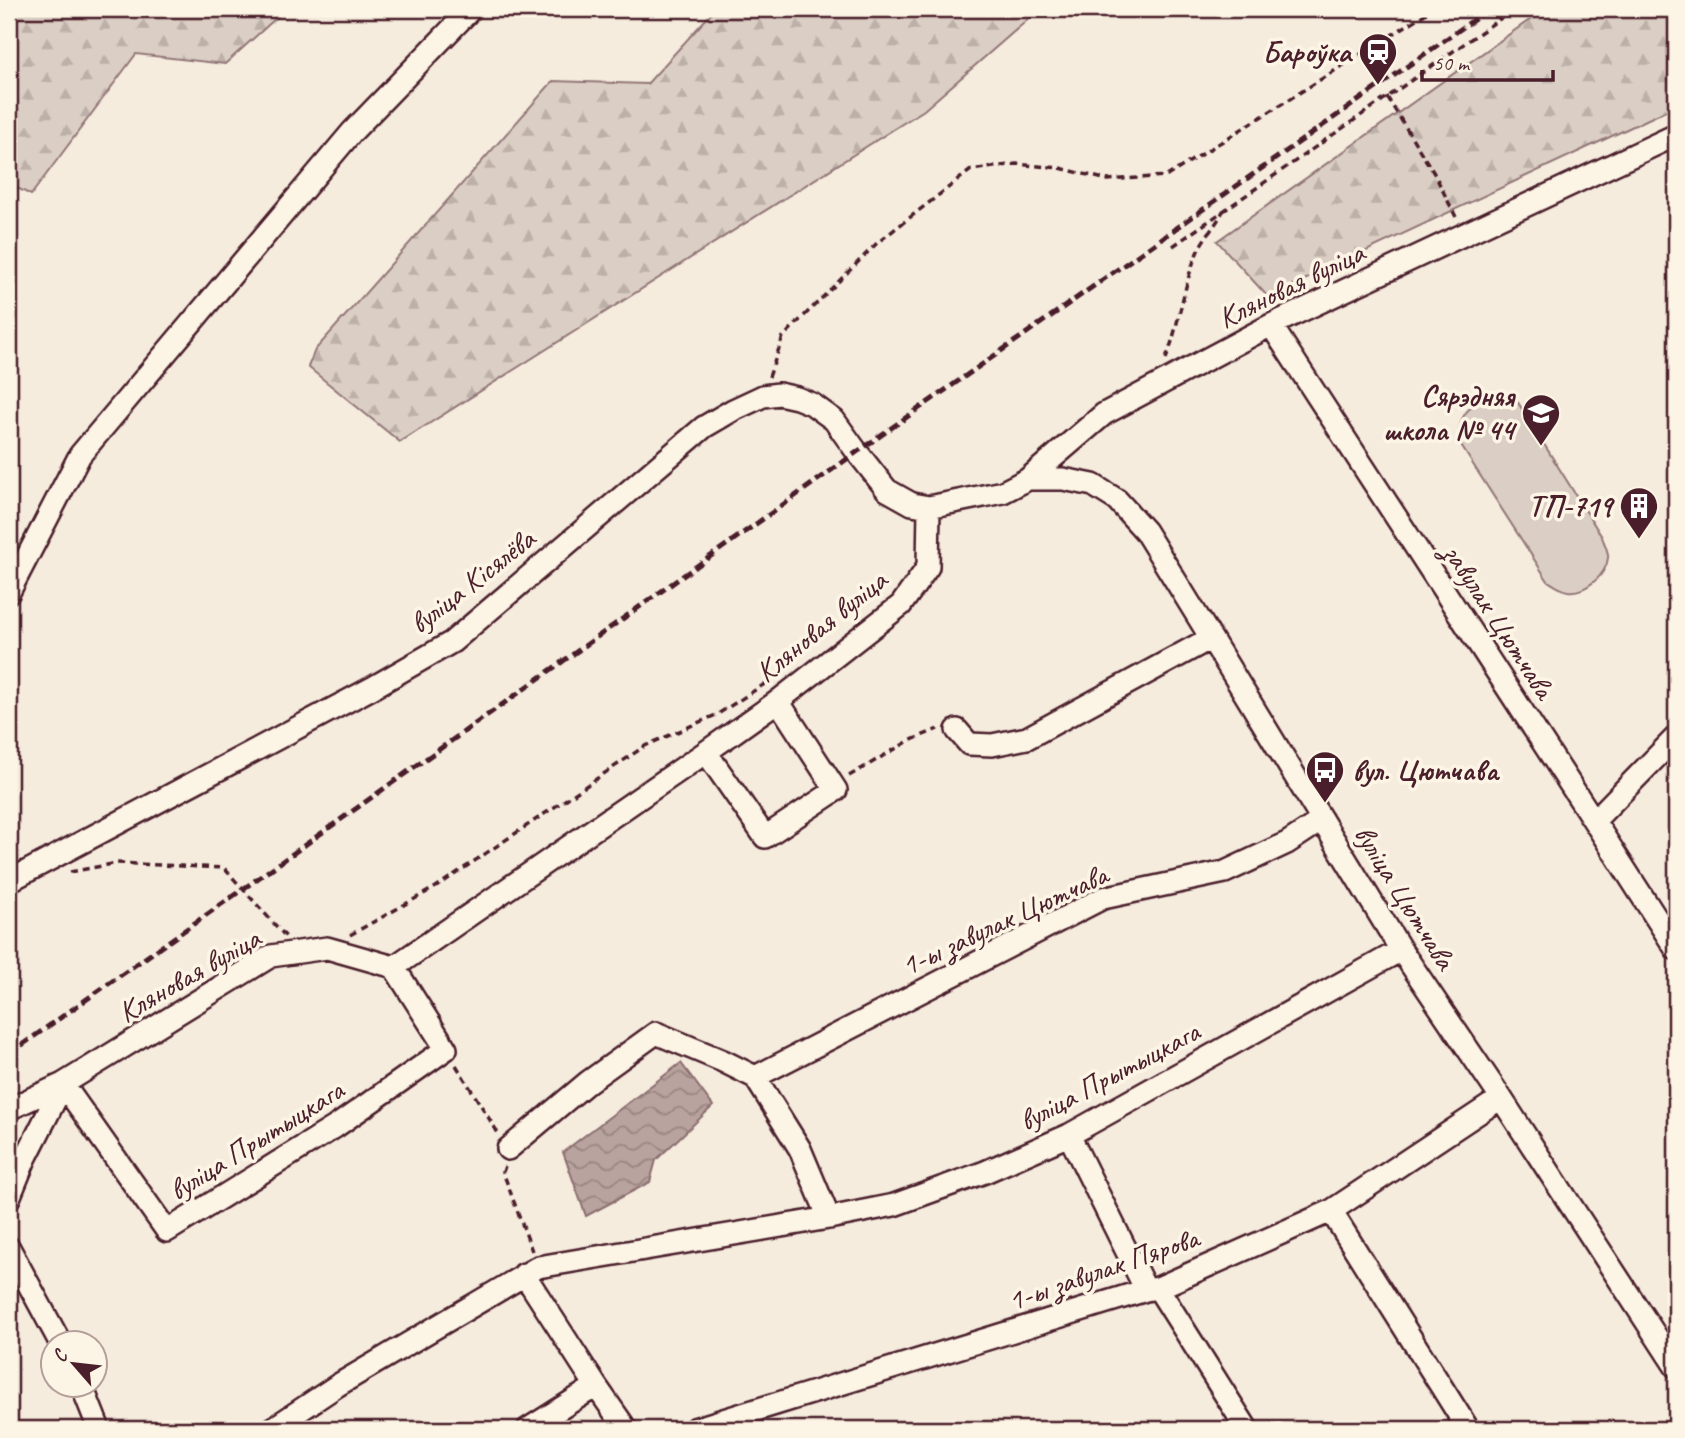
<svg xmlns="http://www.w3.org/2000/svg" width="1685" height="1438" font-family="Caveat,sans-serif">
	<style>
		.forest { fill: url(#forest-firs); stroke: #927678; stroke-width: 2 }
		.park { fill: #dbcec4; stroke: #927678; stroke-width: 2 }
		.water { fill: url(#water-waves); stroke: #8c6e70; stroke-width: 2 }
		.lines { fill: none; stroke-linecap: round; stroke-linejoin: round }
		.minor-casing { stroke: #4a1f2b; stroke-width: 26 }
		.path { stroke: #4a1f2b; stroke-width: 3.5; stroke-dasharray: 7 5; stroke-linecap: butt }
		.minor { stroke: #fcf5e5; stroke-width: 21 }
		.rail { stroke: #4a1f2b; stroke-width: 5; stroke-dasharray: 10 5; stroke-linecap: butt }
		.labels { text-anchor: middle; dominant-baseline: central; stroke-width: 7; stroke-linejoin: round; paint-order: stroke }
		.poi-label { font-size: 30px; font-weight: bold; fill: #4a1f2b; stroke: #fcf5e5; text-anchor: end }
		.street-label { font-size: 30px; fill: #4a1f2b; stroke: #fcf5e5 }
	</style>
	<defs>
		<pattern id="forest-firs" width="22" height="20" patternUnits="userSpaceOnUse" patternTransform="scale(1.75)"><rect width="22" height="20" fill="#dbcec4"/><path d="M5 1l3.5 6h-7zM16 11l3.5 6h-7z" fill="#bdb0a9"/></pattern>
		<pattern id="water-waves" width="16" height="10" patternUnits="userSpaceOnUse" patternTransform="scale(1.75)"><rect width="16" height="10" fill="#b8a39e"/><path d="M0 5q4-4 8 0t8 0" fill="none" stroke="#988481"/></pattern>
	</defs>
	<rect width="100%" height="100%" fill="#f5ecde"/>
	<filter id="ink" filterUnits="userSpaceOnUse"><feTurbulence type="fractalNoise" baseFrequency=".0143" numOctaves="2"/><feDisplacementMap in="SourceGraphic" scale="14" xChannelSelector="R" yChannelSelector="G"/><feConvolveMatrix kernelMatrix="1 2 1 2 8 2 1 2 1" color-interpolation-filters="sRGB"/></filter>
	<g filter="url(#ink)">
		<path class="forest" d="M9 9H286L225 64 136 54 31 195 9 184Z
			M715 9H1040L924 110 400 442 308 367 315 350 553 81 647 84Z
			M1545 9H1676V106L1268 297 1217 241Z"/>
		<path class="park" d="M1489 396 1517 401 1602 537C1604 543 1609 552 1608 558 1606 576 1585 593 1568 591 1561 590 1554 585 1548 581L1458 441C1460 413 1466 409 1489 396Z"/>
		<path class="water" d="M681 1063 713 1106 656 1160 650 1182 586 1216 563 1152Z"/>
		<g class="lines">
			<g class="minor-casing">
				<path id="minor" d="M1271 325 1594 821 1676 949
					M1028 479H1063L1093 485 1117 500 1145 531 1211 638 1401 950 1501 1098 1676 1367
					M9 592 80 455 352 132 471 9
					M957 730 969 744 992 745 1027 738 1211 638
					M706 752 765 837 836 790 778 701
					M1594 821 1676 737
					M9 881 372 688 452 642 704 427 733 410 763 396 779 394 797 398 812 404 834 420 857 452 887 490 912 504 929 507 1003 492 1028 479 1104 414 1271 325 1676 135
					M755 1077 1103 898 1225 872 1287 843 1322 820
					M63 1084 167 1231 335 1127 446 1049 394 967
					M9 1109 63 1084 271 956 327 948 394 967 706 752 778 701 901 605 928 567 929 507
					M1069 1135 1146 1290
					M508 1149 588 1082 656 1033 723 1061 755 1077 800 1149 829 1218
					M9 1198 25 1159 63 1084
					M1331 1211 1468 1429
					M9 1248 61 1344
					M524 1274 596 1386 626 1429
					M1158 1288 1247 1429
					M82 1386 99 1429
					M272 1429 338 1385 538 1267 829 1218 894 1205 985 1172 1069 1135 1401 950
					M528 1429 596 1386
					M694 1429 1146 1290 1158 1288 1331 1211 1501 1098"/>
			</g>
			<path class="path" d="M1522 9 1532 11 1535 9
				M1387 97 1435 175 1456 217
				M1173 246 1514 9
				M1166 359C1179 325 1183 287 1197 253 1203 238 1216 226 1223 211
				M769 377 783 337 877 243 971 170 1016 164 1060 168 1108 180 1167 176 1433 9
				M849 776 909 741 938 729
				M70 872 117 863 224 868 286 937
				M350 935 436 887 645 746 718 714 774 678
				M456 1065 498 1133
				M505 1166 503 1172 532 1251"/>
			<use href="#minor" class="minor"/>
			<path class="rail" d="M9 1054 243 889 857 452 1489 9"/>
		</g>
	</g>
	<defs>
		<g id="station-pin" transform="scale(2.0125)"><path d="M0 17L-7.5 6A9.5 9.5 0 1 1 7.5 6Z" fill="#4a1f2b" stroke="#fcf5e5"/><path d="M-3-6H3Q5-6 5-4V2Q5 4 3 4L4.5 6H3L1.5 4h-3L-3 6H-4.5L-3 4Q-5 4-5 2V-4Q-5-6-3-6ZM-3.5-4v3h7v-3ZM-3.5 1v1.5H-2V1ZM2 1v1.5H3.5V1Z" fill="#fff"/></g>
		<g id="school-pin" transform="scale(2.0125)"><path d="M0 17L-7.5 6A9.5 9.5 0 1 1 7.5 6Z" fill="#4a1f2b" stroke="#fcf5e5"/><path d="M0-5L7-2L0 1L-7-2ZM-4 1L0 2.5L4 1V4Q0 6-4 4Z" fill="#fff"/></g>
		<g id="building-pin" transform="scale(2.0125)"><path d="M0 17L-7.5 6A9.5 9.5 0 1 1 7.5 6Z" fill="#4a1f2b" stroke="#fcf5e5"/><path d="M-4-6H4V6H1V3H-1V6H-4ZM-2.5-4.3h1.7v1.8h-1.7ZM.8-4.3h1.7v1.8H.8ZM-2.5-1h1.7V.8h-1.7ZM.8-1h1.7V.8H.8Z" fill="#fff"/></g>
		<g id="bus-pin" transform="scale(2.0125)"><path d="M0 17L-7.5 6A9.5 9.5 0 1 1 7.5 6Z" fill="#4a1f2b" stroke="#fcf5e5"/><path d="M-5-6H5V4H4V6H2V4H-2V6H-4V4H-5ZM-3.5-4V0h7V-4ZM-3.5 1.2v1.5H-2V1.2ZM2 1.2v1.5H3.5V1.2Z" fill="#fff"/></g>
	</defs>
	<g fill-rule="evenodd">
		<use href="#station-pin" x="1378" y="52"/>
		<use href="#school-pin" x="1541" y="413"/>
		<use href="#building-pin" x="1639" y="506"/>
		<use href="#bus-pin" x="1325" y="770"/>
	</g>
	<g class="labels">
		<g class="poi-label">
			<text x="1351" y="52">Бароўка</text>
			<text x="1514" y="396">Сярэдняя<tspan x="1514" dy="34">школа № 44</tspan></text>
			<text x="1612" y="506">ТП-719</text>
			<text x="1352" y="770" text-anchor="start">вул. Цютчава</text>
		</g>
		<g class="street-label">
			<text transform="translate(1291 285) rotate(-26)">Кляновая вуліца</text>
			<text transform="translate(472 581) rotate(-38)">вуліца Кісялёва</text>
			<text transform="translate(1499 621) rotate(57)">завулак Цютчава</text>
			<text transform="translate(821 626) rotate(-39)">Кляновая вуліца</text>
			<text transform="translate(1405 897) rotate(58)">вуліца Цютчава</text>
			<text transform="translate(1004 920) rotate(-25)">1-ы завулак Цютчава</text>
			<text transform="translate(189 975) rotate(-30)">Кляновая вуліца</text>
			<text transform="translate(1109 1076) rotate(-28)">вуліца Прытыцкага</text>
			<text transform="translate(256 1140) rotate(-32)">вуліца Прытыцкага</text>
			<text transform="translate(1103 1269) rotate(-19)">1-ы завулак Пярова</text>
		</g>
	</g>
	<rect width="1685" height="1438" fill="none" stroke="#fcf5e5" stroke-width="35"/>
	<rect x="18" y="18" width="1650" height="1403" fill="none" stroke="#4a1f2b" stroke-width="2.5" filter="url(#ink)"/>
	<g transform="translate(74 1364) rotate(298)"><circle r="33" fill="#fcf5e5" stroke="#b59f9b" stroke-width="2"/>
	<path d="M0-5L12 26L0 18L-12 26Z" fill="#4a1f2b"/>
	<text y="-10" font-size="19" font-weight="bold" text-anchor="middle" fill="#4a1f2b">С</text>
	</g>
	<path d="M1422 70v10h131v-10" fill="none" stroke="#4a1f2b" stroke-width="3.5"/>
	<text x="1433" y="70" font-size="21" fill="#4a1f2b" stroke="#fcf5e5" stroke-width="5" paint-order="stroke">50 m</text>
</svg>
